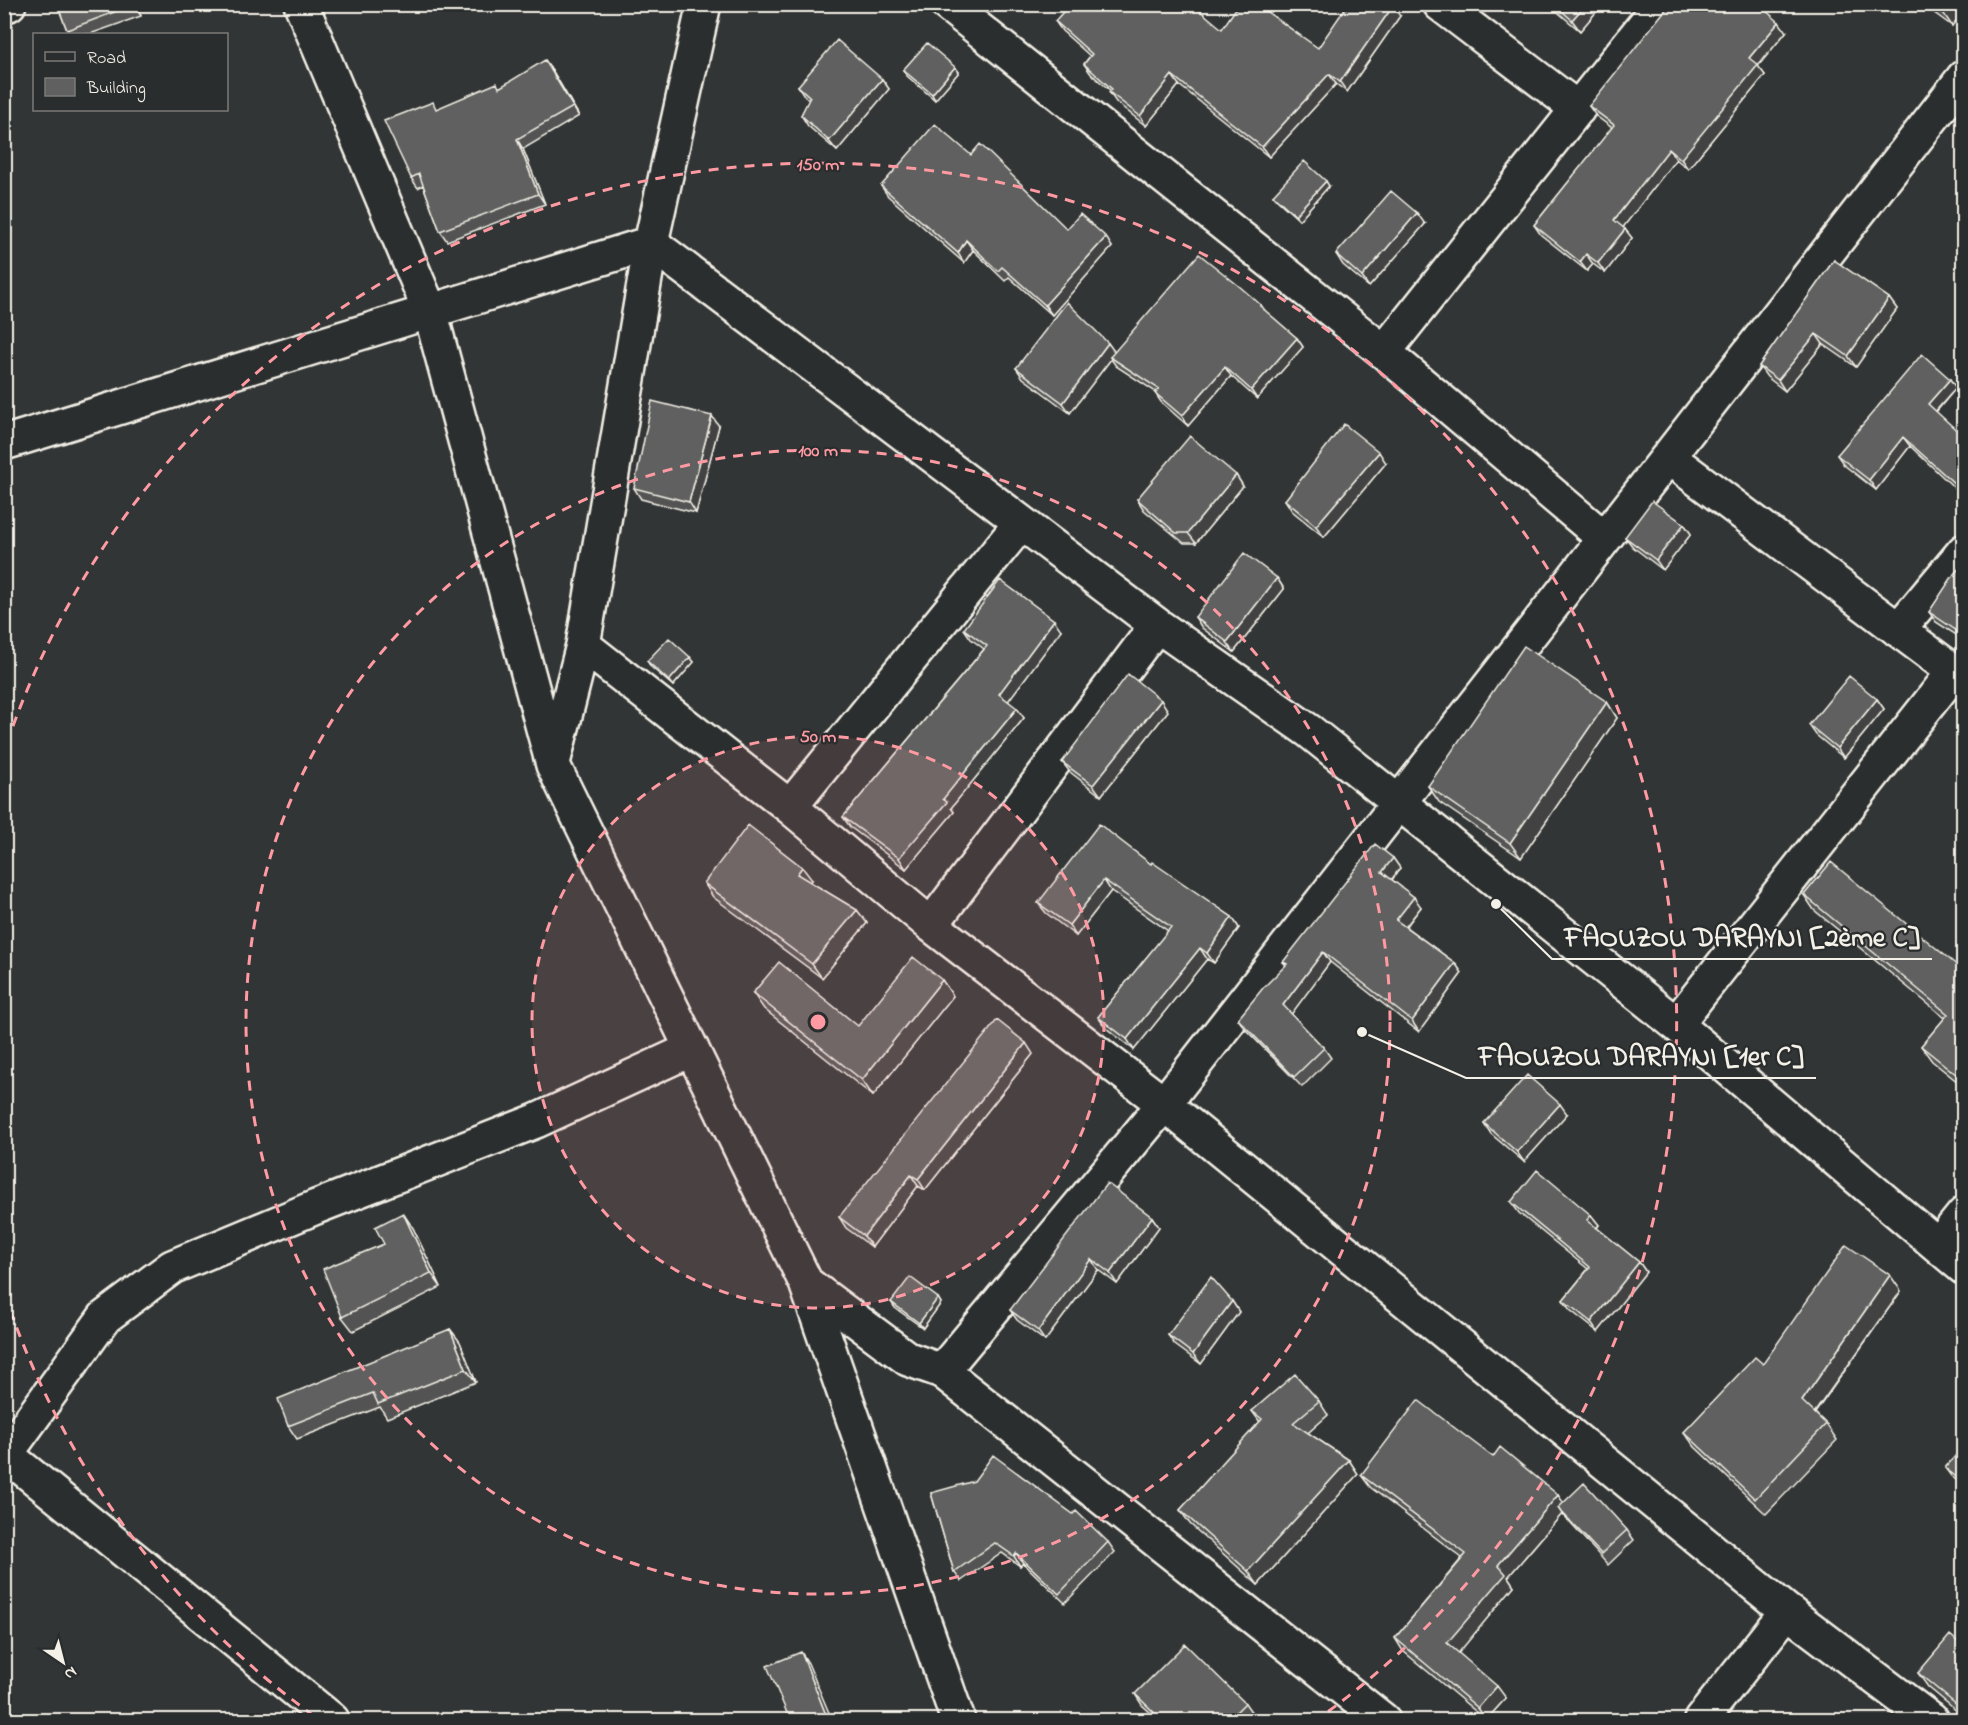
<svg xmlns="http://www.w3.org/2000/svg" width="1968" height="1725" font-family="'Indie Flower',sans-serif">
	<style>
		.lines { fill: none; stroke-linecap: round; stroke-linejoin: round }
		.minor-casing { stroke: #f4f1e8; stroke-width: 38 }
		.minor { stroke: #2a2d2e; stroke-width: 33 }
		.wall { fill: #525352; stroke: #f4f1e8; stroke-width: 1.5 }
		.shaded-wall { fill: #424342; stroke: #f4f1e8; stroke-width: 1.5 }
		.building { fill: #5f605f; stroke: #f4f1e8; stroke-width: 1.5 }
		.ring { fill: none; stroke: #ff9aa2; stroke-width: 3; stroke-dasharray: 10 8 }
		.centre { fill: #ff9aa2; stroke: #2a2d2e; stroke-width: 3 }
		.ring-label { font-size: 18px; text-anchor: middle; font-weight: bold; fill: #ff9aa2; stroke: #2a2d2e; stroke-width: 4.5; stroke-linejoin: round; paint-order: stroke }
		.leader { fill: none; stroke: #f4f1e8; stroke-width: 2 }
		.callout-dot { fill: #f4f1e8; stroke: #2a2d2e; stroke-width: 2 }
		.callout-label { font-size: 28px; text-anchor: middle; font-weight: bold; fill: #f4f1e8; stroke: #2a2d2e; stroke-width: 4.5; stroke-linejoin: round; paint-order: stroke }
	</style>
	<rect width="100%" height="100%" fill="#323535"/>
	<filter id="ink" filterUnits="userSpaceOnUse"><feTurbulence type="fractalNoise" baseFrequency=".0167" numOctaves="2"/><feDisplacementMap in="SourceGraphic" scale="12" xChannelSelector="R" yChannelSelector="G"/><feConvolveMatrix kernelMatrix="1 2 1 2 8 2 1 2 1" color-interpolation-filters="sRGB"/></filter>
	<g filter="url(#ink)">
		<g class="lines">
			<g class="minor-casing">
				<path id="minor" d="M301 4 430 311 553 765 806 1283 958 1720
					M947 4 1384 352 1604 538
					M1440 4 1578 109
					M4 6 9 4
					M1384 352 1661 4
					M4 443 651 243 1157 625 1309 731 1676 1024 1964 1268
					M1668 457 1964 679
					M1898 630 1964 551
					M583 645 790 807 931 925 1164 1104 1787 1611 1931 1720
					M553 763 583 645 651 243 704 4
					M790 807 1021 523
					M931 925 1157 625
					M1676 1024 1954 672
					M1938 1246 1964 1214
					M806 1283 908 1359 942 1371 1383 1720
					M942 1371 1164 1104 1964 77
					M4 1453 332 1720
					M6 1454 105 1317 172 1267 316 1207 536 1121 692 1049
					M1701 1720 1787 1611"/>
			</g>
			<use href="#minor" class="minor"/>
		</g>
		<path class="wall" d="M57 4H137L141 16 90 34H71L67 30Z
			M1551 4H1603L1580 31 1553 8Z
			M1922 4H1964L1952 26Z
			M1400 16 1347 92 1336 84 1269 157 1179 85 1146 126 1116 102 1109 92 1111 91 1091 74 1084 64 1090 56 1062 31 1055 21 1222 29 1318 48Z
			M1786 32 1758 66 1765 75 1688 169 1676 159 1623 227 1632 238 1605 273 1593 264 1587 271 1541 235 1534 225 1612 128 1596 116 1589 106Z
			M955 67 959 72 935 100 907 76 903 70Z
			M552 70 579 116 523 149 545 204 447 241 440 231 423 185 418 188 411 178 500 87Z
			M882 79 889 89 837 151 808 126 801 115 809 100 805 97 798 86Z
			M971 155 1067 229 1112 247 1052 315 1009 277 1005 281 973 250 964 263 888 196 881 186Z
			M1329 186 1299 220 1277 200 1273 195Z
			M1425 224 1369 287 1343 265 1336 254Z
			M1834 260 1889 298 1897 309 1856 367 1823 344 1785 391 1767 377 1759 366Z
			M1261 305 1266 312 1297 338 1303 347 1257 399 1231 376 1188 426 1161 402 1155 393 1156 392 1116 366 1111 359 1070 413 1023 378 1016 368 1108 343 1114 352Z
			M1956 388 1936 412 1961 494 1910 446 1876 490 1844 465 1837 455Z
			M719 426 696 513 641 499 634 488Z
			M1386 463 1324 537 1292 511 1285 500Z
			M1236 475 1243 486 1196 543H1184L1144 510 1137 499Z
			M1684 524 1691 534 1663 570 1633 547 1625 537Z
			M1964 563V640L1936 622 1929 612Z
			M1277 578 1284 589 1234 652 1202 628 1195 617Z
			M964 629 1061 630 1008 701 1024 718 951 808 954 812 906 869 850 827 843 817 984 649 971 639Z
			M690 657 694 662 673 686 651 667 647 661Z
			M1877 699 1884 709 1844 758 1816 735 1809 725Z
			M1607 702 1617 718 1521 858 1439 802 1428 786Z
			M1168 711 1101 796 1070 772 1062 762Z
			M1393 858 1400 868 1392 880 1421 907 1406 927 1455 963 1462 973 1419 1032 1330 962 1291 1014 1324 1048 1331 1058 1302 1087 1246 1030 1238 1019 1286 965 1283 962Z
			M1151 864 1232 917 1239 928 1214 963 1207 959 1134 1050 1106 1028 1098 1017 1168 931 1111 891 1076 936 1046 913 1038 903Z
			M812 880 810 882 857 910 867 923 822 978 713 897 704 883Z
			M1804 895 1964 971V1087L1932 1061 1921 1046 1945 1018 1814 910Z
			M942 980 953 996 873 1096 764 1009 753 993 858 1026Z
			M1033 1054 925 1190 918 1186 872 1247 846 1228 839 1217Z
			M1567 1114 1524 1162 1491 1134 1484 1123Z
			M1511 1202 1591 1215 1599 1225 1597 1228 1639 1262 1646 1272 1598 1332 1570 1310 1563 1300 1588 1269 1519 1213Z
			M1152 1217 1159 1227 1117 1284 1098 1270 1045 1341 1017 1320 1010 1310Z
			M413 1228 441 1287 353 1331 342 1317 384 1244Z
			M1901 1291 1815 1413 1826 1424 1837 1440 1766 1514 1695 1447 1684 1432 1763 1364Z
			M938 1298 941 1303 923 1328 895 1308 891 1302Z
			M1232 1301 1239 1312 1201 1364 1175 1345 1168 1335Z
			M450 1329 460 1342 476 1382 387 1418 380 1407 297 1439 288 1426Z
			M1319 1401 1328 1415 1308 1433 1349 1460 1358 1474 1258 1585 1190 1524 1180 1510 1260 1422 1252 1411Z
			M1964 1446V1486L1951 1476 1945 1468Z
			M1493 1457 1558 1495 1563 1503 1627 1530 1634 1540 1608 1565 1562 1514 1508 1577 1514 1586 1458 1653 1506 1698 1486 1720 1403 1651 1395 1638 1462 1558 1370 1487 1361 1475Z
			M931 1493 1108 1542 1115 1552 1065 1603 1023 1563 1020 1566 1002 1553 961 1581 954 1572Z
			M1964 1647V1717L1928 1687 1918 1673Z
			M1135 1694 1245 1703 1252 1713 1245 1720H1159L1142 1705Z"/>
		<path class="shaded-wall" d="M133 4H137L141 16Z
			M1586 4H1603L1580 31 1572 20Z
			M1946 4H1964V11L1952 26 1942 11Z
			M1393 6 1400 16 1347 92 1340 82Z
			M1779 22 1786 32 1758 66 1765 75 1688 169 1681 159 1749 58Z
			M545 60 552 70 579 116 573 107Z
			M955 67 959 72 935 100 932 94Z
			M1329 74 1336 84 1269 157 1262 147Z
			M1172 75 1179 85 1146 126 1140 116Z
			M882 79 889 89 837 151 829 141Z
			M517 139 523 149 545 204 538 194Z
			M1669 149 1676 159 1621 230 1614 220Z
			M1326 181 1329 186 1299 220 1295 215Z
			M1417 213 1425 224 1369 287 1362 277Z
			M1625 229 1632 238 1605 273 1598 263Z
			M1106 237 1112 247 1052 315 1045 305Z
			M966 240 973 250 964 263 958 253Z
			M1586 254 1593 264 1587 271 1580 262Z
			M1889 298 1897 309 1856 367 1848 356Z
			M1816 334 1823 344 1785 391 1778 380Z
			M1297 338 1303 347 1257 399 1251 390Z
			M1108 343 1116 354 1110 357 1111 359 1070 413 1063 403Z
			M1225 367 1231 376 1188 426 1182 416Z
			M1950 379 1956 388 1934 413 1928 404Z
			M712 416 719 426 696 513 689 502Z
			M1903 437 1910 446 1876 490 1869 480Z
			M1379 452 1386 463 1324 537 1316 526Z
			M1236 475 1243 486 1196 543 1188 533Z
			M1964 475V492L1961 494 1955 484Z
			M1684 524 1691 534 1663 570 1656 560Z
			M1277 578 1284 589 1234 652 1227 642Z
			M1054 620 1061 630 1006 704 999 694Z
			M690 657 694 662 673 686 669 681Z
			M1877 699 1884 709 1844 758 1837 748Z
			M1161 700 1168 711 1101 796 1093 785Z
			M1607 702 1617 718 1521 858 1510 843Z
			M1017 708 1024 718 951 808 954 812 906 869 899 858 943 799Z
			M1393 858 1400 868 1389 883 1382 872Z
			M802 867 812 880 806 887 797 874Z
			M1104 880 1111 891 1076 936 1069 925Z
			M1414 897 1421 907 1403 930 1396 920Z
			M857 910 867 923 822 978 812 964Z
			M1232 917 1239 928 1214 963 1207 953Z
			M1200 948 1207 959 1134 1050 1127 1039Z
			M1323 952 1330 962 1290 1016 1283 1005Z
			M1455 963 1462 973 1419 1032 1412 1021Z
			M942 980 953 996 873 1096 862 1080Z
			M1026 1043 1033 1054 925 1190 918 1179Z
			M1964 1068V1084L1957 1075Z
			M1560 1104 1567 1114 1524 1162 1517 1152Z
			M911 1175 918 1186 872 1247 864 1236Z
			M403 1213 413 1228 441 1287 431 1273Z
			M1591 1215 1599 1225 1594 1230 1587 1220Z
			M1152 1217 1159 1227 1117 1284 1110 1273Z
			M1091 1259 1098 1270 1045 1341 1038 1331Z
			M1639 1262 1646 1272 1598 1332 1591 1322Z
			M1890 1275 1901 1291 1812 1416 1802 1401Z
			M938 1298 941 1303 923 1328 919 1323Z
			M1232 1301 1239 1312 1201 1364 1193 1354Z
			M450 1329 460 1342 476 1382 466 1369Z
			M1349 1460 1358 1474 1258 1585 1248 1571Z
			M1558 1495 1567 1508H1558L1562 1514 1508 1577 1514 1586 1456 1656 1447 1643 1498 1565Z
			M1016 1553 1023 1563 1020 1566 1014 1556Z
			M801 1652 808 1663 832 1720H828Z
			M1497 1686 1506 1698 1486 1720 1478 1708Z"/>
		<path class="building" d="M57 4H133V5L67 30Z
			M1070 4H1192L1222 29 1239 4H1256L1318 48 1348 4H1390L1393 6 1340 82 1329 74 1262 147 1172 75 1140 116 1109 92 1112 89 1084 64 1092 54 1055 21Z
			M1554 4H1586L1572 20Z
			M1670 4H1758L1779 22 1749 58 1758 65 1681 159 1669 149 1614 220 1625 229 1598 263 1586 254 1580 262 1534 225 1614 125 1589 106Z
			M1933 4H1946L1942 11Z
			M837 40 882 79 829 141 801 115 810 97 798 86Z
			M927 43 955 67 932 94 903 70Z
			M545 60 573 107 517 139 538 194 440 231 419 174 411 178 384 121 433 102 436 109 497 83 499 88Z
			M935 124 971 155 980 144 1067 229 1080 214 1106 237 1045 305 1002 267 998 271 966 240 958 253 881 186Z
			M1304 161 1326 181 1295 215 1273 195Z
			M1391 191 1417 213 1362 277 1336 254Z
			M1199 254 1239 286 1261 305 1260 306 1297 338 1251 390 1225 367 1182 416 1155 393 1159 389 1110 357Z
			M1834 260 1889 298 1848 356 1816 334 1778 380 1759 366Z
			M1067 302 1108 343 1063 403 1016 368Z
			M1922 354 1950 379 1928 404 1964 437V475L1955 484 1903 437 1869 480 1837 455Z
			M652 401 712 416 689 502 634 488Z
			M1344 424 1379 452 1316 526 1285 500Z
			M1190 436 1236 475 1188 533H1176L1137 499Z
			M1652 501 1684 524 1656 560 1625 537Z
			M1244 553 1277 578 1227 642 1195 617Z
			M1964 563V637L1960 633 1929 612 1954 574Z
			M1000 580 1054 620 999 694 1017 708 943 799 947 802 899 858 843 817 987 646 964 629Z
			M669 638 690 657 669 681 647 661Z
			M1524 646 1607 702 1510 843 1428 786Z
			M1128 674 1161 700 1093 785 1062 762Z
			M1849 676 1877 699 1837 748 1809 725Z
			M1099 824 1151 864 1152 862 1232 917 1207 953 1200 948 1127 1039 1098 1017 1171 927 1104 880 1069 925 1038 903Z
			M748 825 802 867 797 874 857 910 812 964 704 883Z
			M1375 844 1393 858 1382 872 1414 897 1396 920 1455 963 1412 1021 1323 952 1283 1005 1324 1048 1294 1077 1238 1019 1263 988 1287 964 1283 962Z
			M1831 862 1964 971V1068L1957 1075 1921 1046 1948 1014 1804 895Z
			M913 957 942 980 862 1080 753 993 779 962 858 1026Z
			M997 1020 1026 1043 918 1179 911 1175 864 1236 839 1217Z
			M1527 1075 1560 1104 1517 1152 1484 1123Z
			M1537 1170 1591 1215 1587 1220 1639 1262 1591 1322 1563 1300 1590 1267 1511 1202Z
			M1107 1183 1152 1217 1110 1273 1091 1259 1038 1331 1010 1310Z
			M403 1213 431 1273 342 1317 323 1269 384 1244 375 1227Z
			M1846 1245 1890 1275 1802 1401 1826 1424 1755 1499 1684 1432 1755 1357 1763 1364Z
			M910 1277 938 1298 919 1323 891 1302Z
			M1211 1277 1232 1301 1193 1354 1168 1335Z
			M450 1329 466 1369 378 1404 373 1393 288 1426 278 1399Z
			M1295 1374 1319 1401 1293 1423 1349 1460 1248 1571 1180 1510 1262 1419 1252 1411Z
			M1418 1400 1493 1457 1500 1447 1558 1495 1498 1565 1506 1574 1447 1643 1497 1686 1478 1708 1395 1638 1466 1554 1361 1475Z
			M1964 1446V1483L1945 1468Z
			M993 1455 1073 1514 1076 1511 1108 1542 1059 1594 1016 1553 1014 1556 995 1543 954 1572 931 1493 974 1481Z
			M1584 1483 1627 1530 1601 1554 1558 1508Z
			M1950 1635 1964 1647V1711L1918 1673Z
			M1185 1644 1245 1703 1228 1720H1162L1135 1694Z
			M801 1652 828 1720H790L767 1666Z"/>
	</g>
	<circle cx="818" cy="1022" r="286" fill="#ff9aa2" fill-opacity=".12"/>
	<g class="ring">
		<circle cx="818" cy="1022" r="286"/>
		<circle cx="818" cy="1022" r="572"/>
		<path d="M314 1716A858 858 0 0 1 7 1301M7 743A858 858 0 1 1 1322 1716"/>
	</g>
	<circle cx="818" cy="1022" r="9" class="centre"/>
	<g class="ring-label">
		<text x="818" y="170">150 m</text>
		<text x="818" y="456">100 m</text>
		<text x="818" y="742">50 m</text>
	</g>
	<path class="leader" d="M1496 904L1552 959H1932M1362 1032L1466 1078H1816"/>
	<g class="callout-dot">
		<circle cx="1496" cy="904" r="6"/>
		<circle cx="1362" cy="1032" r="6"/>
	</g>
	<g class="callout-label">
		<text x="1742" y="946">FAOUZOU DARAYNI [2ème C]</text>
		<text x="1641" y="1065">FAOUZOU DARAYNI [1er C]</text>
	</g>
	<rect width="1968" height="1725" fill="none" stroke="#2a2d2e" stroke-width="24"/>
	<rect x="12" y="12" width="1944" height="1701" fill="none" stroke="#f4f1e8" stroke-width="2" filter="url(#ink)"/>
	<rect x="33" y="33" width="195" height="78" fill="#2a2d2e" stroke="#7b7b78" stroke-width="1.5"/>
	<rect x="45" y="52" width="30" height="9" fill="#2a2d2e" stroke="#7b7b78" stroke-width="1.5"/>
	<text x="87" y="63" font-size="18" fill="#f4f1e8">Road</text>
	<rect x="45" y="78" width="30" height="18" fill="#5f605f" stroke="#7b7b78" stroke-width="1.5"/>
	<text x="87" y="93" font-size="18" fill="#f4f1e8">Building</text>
	<g transform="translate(63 1662) rotate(145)" stroke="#2a2d2e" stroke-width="4.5" paint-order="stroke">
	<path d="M0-4.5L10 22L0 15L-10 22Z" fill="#f4f1e8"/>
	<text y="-9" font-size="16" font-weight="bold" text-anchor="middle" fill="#f4f1e8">N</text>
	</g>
</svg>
